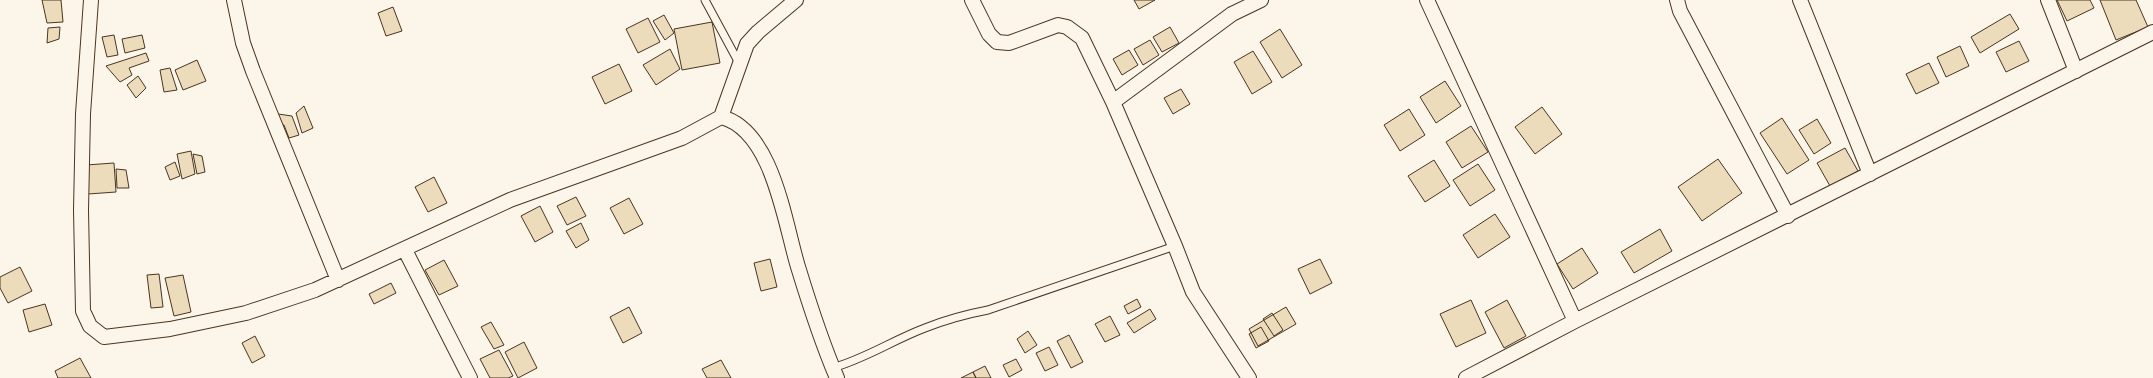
<svg xmlns="http://www.w3.org/2000/svg" width="2153" height="378" font-family="Inter,sans-serif">
	<style>
		.building { fill: #ecdcbc; stroke: #4a3520 }
		.lines { fill: none; stroke-linecap: round; stroke-linejoin: round }
		.service-casing { stroke: #4a3520; stroke-width: 9 }
		.minor-casing { stroke: #4a3520; stroke-width: 16 }
		.service { stroke: #fbf6e9; stroke-width: 7 }
		.minor { stroke: #fbf6e9; stroke-width: 14 }
	</style>
	<rect width="100%" height="100%" fill="#fbf6e9"/>
	<path class="building" d="M42 0H61L63 22 47 23Z
		M1134 0H1155L1139 9Z
		M2057 0H2090L2094 8 2067 21Z
		M2100 0H2136L2148 27 2116 40Z
		M393 7 402 31 386 36 378 13Z
		M2010 14 2019 29 1980 53 1971 37Z
		M664 15 674 33 665 40 653 21Z
		M648 18 660 42 638 53 626 29Z
		M712 22 720 63 682 70 674 29Z
		M60 27 59 39 47 43 48 28Z
		M1170 27 1179 43 1162 52 1153 37Z
		M1280 29 1302 65 1282 78 1260 42Z
		M114 35 118 55 107 57 102 37Z
		M142 35 145 48 125 53 122 39Z
		M1150 40 1159 55 1143 65 1134 49Z
		M2019 41 2029 61 2006 72 1996 52Z
		M1960 46 1969 66 1946 77 1937 57Z
		M670 49 680 69 656 85 643 65Z
		M1129 50 1138 65 1122 75 1113 59Z
		M1253 51 1272 82 1252 94 1234 62Z
		M146 53 149 61 129 68 132 75 120 82 106 66Z
		M197 60 206 81 183 90 175 70Z
		M1929 63 1939 83 1916 94 1906 74Z
		M619 64 632 91 605 104 592 77Z
		M170 68 177 90 164 92 160 70Z
		M138 76 146 88 136 98 127 85Z
		M1445 81 1461 106 1436 123 1420 97Z
		M1181 89 1190 104 1173 114 1164 98Z
		M304 106 313 128 302 133 296 113Z
		M1542 107 1562 134 1535 154 1515 127Z
		M1409 109 1425 135 1400 151 1384 125Z
		M278 114 292 116 299 135 289 138 284 125 277 126Z
		M1782 118 1809 160 1787 174 1760 133Z
		M1817 119 1831 143 1814 154 1799 130Z
		M1471 126 1488 152 1462 168 1446 142Z
		M1845 148 1858 171 1830 186 1817 163Z
		M191 151 195 174 182 179 177 154Z
		M193 154 202 156 205 172 197 174Z
		M1718 159 1742 193 1702 221 1678 187Z
		M1434 160 1450 186 1425 202 1408 176Z
		M175 162 180 176 170 180 165 167Z
		M114 163 116 192 88 194 86 165Z
		M1478 164 1495 190 1470 206 1453 180Z
		M116 169 126 170 129 188H117Z
		M434 177 447 203 428 212 415 187Z
		M576 197 586 216 567 225 557 206Z
		M629 198 643 224 624 234 610 208Z
		M540 206 553 232 535 242 521 216Z
		M1495 214 1510 237 1478 258 1463 235Z
		M581 223 589 240 576 248 566 231Z
		M1660 229 1672 251 1634 273 1621 252Z
		M1582 248 1598 273 1573 289 1557 264Z
		M770 259 777 287 761 291 754 263Z
		M1320 259 1332 283 1310 294 1298 269Z
		M444 260 458 286 439 295 425 270Z
		M20 267 32 291 8 303 0 288V277Z
		M159 274 163 307 151 308 147 275Z
		M183 275 191 312 174 316 165 278Z
		M391 283 396 293 374 304 369 294Z
		M1137 299 1141 307 1128 314 1124 306Z
		M1471 300 1486 333 1456 347 1440 314Z
		M1507 300 1526 336 1504 348 1485 312Z
		M45 304 52 325 29 332 23 310Z
		M629 307 642 333 623 343 610 317Z
		M1286 307 1296 324 1258 346 1249 329Z
		M1150 309 1156 319 1134 333 1127 323Z
		M1272 313 1283 330 1274 336 1263 319Z
		M1110 316 1120 335 1105 342 1095 324Z
		M491 322 504 345 494 349 481 327Z
		M1261 327 1269 341 1256 348 1249 334Z
		M1028 331 1037 345 1025 353 1017 339Z
		M1069 335 1083 362 1071 368 1057 341Z
		M255 336 265 356 252 363 242 343Z
		M524 342 537 368 518 378 505 352Z
		M1049 347 1058 365 1045 371 1036 353Z
		M499 350 513 376 508 378H490L480 359Z
		M80 358 91 378H58L55 371Z
		M1016 359 1022 370 1009 377 1003 365Z
		M721 360 731 378H707L702 369Z
		M985 366 991 378H976L973 372Z
		M973 372 976 378H961Z"/>
	<g class="lines">
		<g class="service-casing">
			<path id="service" d="M705 0 739 63
				M832 368C865 359 893 340 925 328 945 320 967 314 988 310L1175 246"/>
		</g>
		<g class="minor-casing">
			<path id="minor" d="M91 0 83 114 81 210 83 311 90 326 104 337 170 329 246 313 315 290 510 200 682 138 721 117C774 130 785 227 799 270 810 306 822 343 837 378
				M234 0 243 43 253 71 338 280
				M972 0 989 34 997 42 1009 43 1058 25 1067 27 1082 38 1113 102 1175 246 1193 292 1249 378
				M1427 0 1575 321
				M1677 0 1680 11 1788 216
				M1800 0 1870 174
				M2048 0 2076 71
				M1113 102 1232 14 1261 0
				M721 117 747 44 758 32 796 0
				M405 250 470 378
				M1466 378 1575 321 2153 32"/>
		</g>
		<use href="#service" class="service"/>
		<use href="#minor" class="minor"/>
	</g>
</svg>
